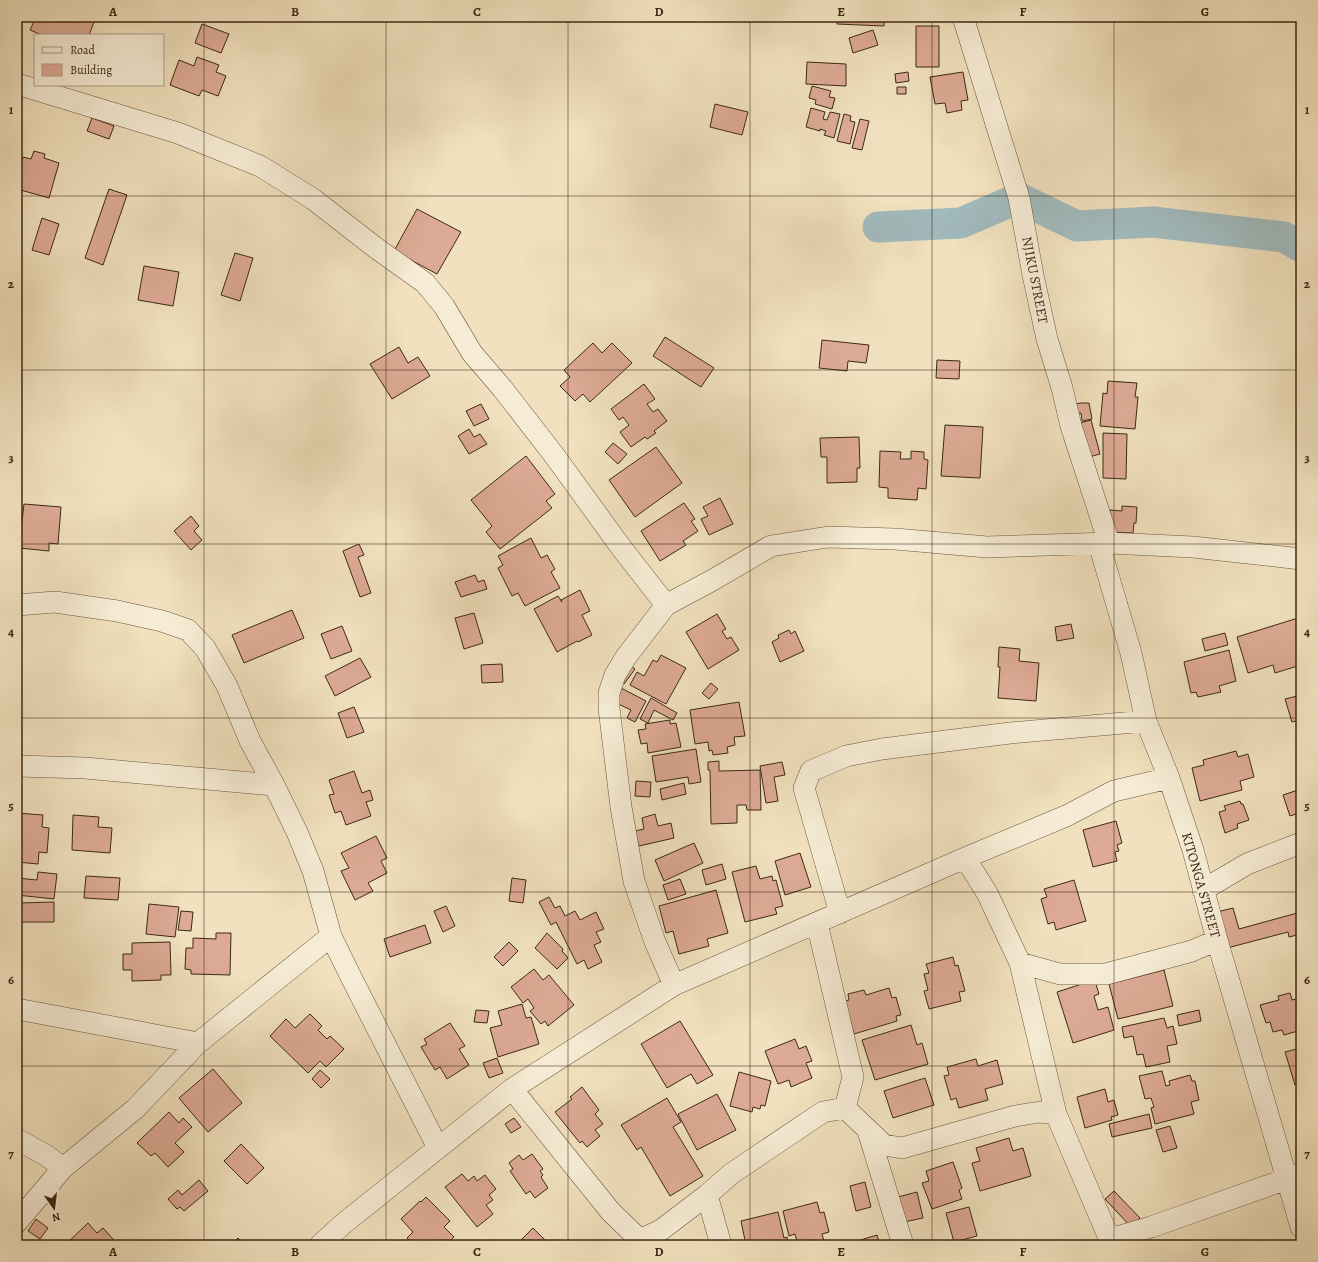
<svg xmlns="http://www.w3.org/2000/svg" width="1318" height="1262" font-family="Alegreya,serif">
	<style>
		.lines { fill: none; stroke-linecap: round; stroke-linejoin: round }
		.river { stroke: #a1babd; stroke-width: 31 }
		.building { fill: #ddaa95; stroke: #3c2914 }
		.street-casing { stroke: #69573e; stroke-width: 22 }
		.street { stroke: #f6ecd5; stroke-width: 21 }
		.grid { fill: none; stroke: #3c2914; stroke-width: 1; stroke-opacity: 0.55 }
		.labels { text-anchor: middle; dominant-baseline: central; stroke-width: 3.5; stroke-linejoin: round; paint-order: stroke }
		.street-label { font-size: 14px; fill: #3c2914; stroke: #f6ecd5 }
		.neatline { fill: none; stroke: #3c2914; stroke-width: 1.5 }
		.grid-label { font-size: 13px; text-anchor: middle; font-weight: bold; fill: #3c2914 }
	</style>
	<rect width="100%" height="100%" fill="#f1e1be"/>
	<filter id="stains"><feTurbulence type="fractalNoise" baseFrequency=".005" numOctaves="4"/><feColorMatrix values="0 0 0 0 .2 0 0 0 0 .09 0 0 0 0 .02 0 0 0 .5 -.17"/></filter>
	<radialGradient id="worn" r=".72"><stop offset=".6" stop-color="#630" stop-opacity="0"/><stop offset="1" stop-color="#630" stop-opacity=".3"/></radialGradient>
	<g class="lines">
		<path class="river" d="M878 227 961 223 1019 198 1077 226 1153 222 1284 237 1301 247"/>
	</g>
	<path class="building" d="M36 17H96L89 35H42L30 30Z
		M837 17H884V26L837 24Z
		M202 24 229 34 221 53 195 43Z
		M916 26H939V67H916Z
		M873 30 878 45 853 53 849 38Z
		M197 57 219 65 216 72 226 76 218 96 202 90 199 96 170 85 179 60 194 66Z
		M807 62 846 64V86L806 84Z
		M908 72 909 81 896 83 895 74Z
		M963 72 968 100 961 101 962 110 947 113 945 103 935 104 930 77Z
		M812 86 831 91 829 97 835 98 832 109 815 104 816 100 809 98Z
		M897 87H906V94H897Z
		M715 104 748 112 742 135 710 127Z
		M811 108 825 112 823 119 827 120 830 112 840 114 834 138 824 135 826 131 820 129V131L806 127Z
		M844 114 851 116 850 121 855 122 850 144 837 141Z
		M92 118 114 126 109 139 87 131Z
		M860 119 869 121 862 150 852 148Z
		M34 151 45 154 44 158 59 163 49 198 17 189V179L23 157 31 159Z
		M109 189 127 195 103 265 85 258Z
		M417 209 461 232 437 274 394 251Z
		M42 218 59 224 49 255 32 250Z
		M235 253 253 258 240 301 221 295Z
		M144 266 179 272 173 306 138 300Z
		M665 337 714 368 701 387 653 356Z
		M822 340 869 345 866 363 848 361 847 371 819 368Z
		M593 343 602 353 612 343 632 363 590 402 583 394 575 401 560 386 570 377 564 370Z
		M399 347 408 363 418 357 430 376 392 399 370 364Z
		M937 360 960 361 959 379 936 378Z
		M1108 381 1137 383 1135 397H1138L1135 429 1100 426 1103 393 1107 394Z
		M644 384 655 399 647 404 653 412 658 409 667 421 654 431 656 433 647 439 645 437 631 447 620 432 629 425 623 417 619 420 611 409Z
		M1081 403H1089L1092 419 1082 421 1081 413H1077L1076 404Z
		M481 404 489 419 474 426 466 411Z
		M1091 420 1100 454 1085 458 1076 424Z
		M945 425 983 427 980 478 941 476Z
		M469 429 474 437 480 434 487 444 469 454 458 436Z
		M1103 433 1127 434 1126 479 1103 478Z
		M859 437 860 468H857V482L827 483V457H821L820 438Z
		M613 443 627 454 618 464 605 452Z
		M656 447 682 483 635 517 609 480Z
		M880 451 901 452 900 459H911V451L924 452V459L928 460 926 489 918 488 917 500 888 498V488L879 487Z
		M526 456 555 494 546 501 552 508 500 549 486 532 492 526 471 500Z
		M720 498 733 524 709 535 701 519 708 516 703 507Z
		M684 503 695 519 691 521 698 531 683 541 686 545 660 561 641 531Z
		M24 504 61 507 58 544 49 543V551L19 548Z
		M1122 506 1137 507 1136 523H1134L1133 533 1109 532 1110 510 1122 511Z
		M191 516 199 526 194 531 202 540 191 550 174 531Z
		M531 538 541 558 547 555 555 569 551 572 560 588 525 606 518 593 512 596 498 568 503 565 498 556Z
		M359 544 364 555 358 557 371 593 360 597 343 551Z
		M475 575 478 582 484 580 487 589 461 597 455 582Z
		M580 590 590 611 582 615 592 635 578 642 577 641 557 652 534 609 558 596 562 602 561 600Z
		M292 610 304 638 244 663 232 635Z
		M474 613 483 643 464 649 455 618Z
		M717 614 726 629 722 631 727 639 731 637 739 650 708 669 686 632Z
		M1298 618 1301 628V665L1275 673 1273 665 1248 673 1237 637Z
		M1071 624 1074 638 1057 641 1055 627Z
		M342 626 352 651 331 659 321 634Z
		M789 630 791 634 795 631 804 651 780 662 772 642 779 638 778 635Z
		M1225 633 1228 645 1205 651 1202 639Z
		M999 647 1020 649 1019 661 1039 663 1036 701 998 698 1000 667H998Z
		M1229 650 1236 681 1219 686 1221 692 1198 697 1196 692 1191 693 1184 662Z
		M661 655 686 668 666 704 630 685 637 672 644 676 653 660 657 662Z
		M360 658 371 677 335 696 325 676Z
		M502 664 503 682 482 683 481 665Z
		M629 664 635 669 624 684 617 679Z
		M711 683 718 689 709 699 702 693Z
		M621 688 646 701 635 722 627 718 631 710 614 702Z
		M1301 695V720L1292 722 1285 699Z
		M651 698 677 713 673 720 654 710 648 723 640 719Z
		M739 702 745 736 734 737 735 745 727 747 728 753 713 755 712 750 709 751 708 742 695 744 690 710Z
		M354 707 364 732 347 738 338 713Z
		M670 720V724L676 723 681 747 648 753 647 743 641 744 638 730 646 729 645 724Z
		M696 749 701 782 689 784 688 777 656 782 652 756Z
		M1236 751 1238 757 1248 754 1254 777 1240 781 1242 790 1200 801 1192 768 1204 765 1203 760Z
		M719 761V771L760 770 761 810H747L746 805H737V823L711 824 710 770H708V762Z
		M782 762 785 775 774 777 778 801 766 803 760 766Z
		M354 771 362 793 370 790 373 800 366 802 371 816 346 825 341 811 335 813 329 795 334 794 329 780Z
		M636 781 651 782 650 797 635 796Z
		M684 783 686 794 662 800 660 789Z
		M1301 789V818L1299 813 1290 816 1283 795Z
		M1240 801 1241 804H1243L1249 820 1237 824 1238 828 1225 833 1219 812 1226 810 1224 806Z
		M17 813 43 815 42 827 49 828 47 853 39 852 38 864 17 862Z
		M655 814 658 826 671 823 674 838 639 846 635 831 644 829 642 818Z
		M73 815 99 817 98 827 112 828 110 853 72 850Z
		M1116 821 1122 843 1117 845 1119 851 1115 852 1117 861 1093 867 1083 830Z
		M376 836 387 858 381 861 387 873 368 883 373 891 355 900 341 871 349 868 341 853Z
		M694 843 703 863 664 881 655 860Z
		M800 853 811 887 785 895 775 861Z
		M722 864 726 879 706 885 702 870Z
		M756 866 760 879 772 876 773 881 776 880 783 906 775 908 777 914 745 922 732 872Z
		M38 872 57 874 54 899 17 895V878L37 880Z
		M86 876 120 878 118 900 84 898Z
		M512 878 526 880 523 903 509 901Z
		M680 879 686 894 668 900 663 885Z
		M1074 880 1086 921 1056 930 1054 922 1048 924 1041 899 1047 897 1044 889Z
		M716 890 728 933 707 939 709 946 679 954 673 931 666 933 659 906Z
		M549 897 555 908 560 906 565 916 575 911 580 920 596 912 604 929 596 932 601 942 594 945 602 962 588 969 584 960 577 964 556 922 551 925 539 902Z
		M54 902V922H19V903Z
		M149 904 179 907 175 937 146 934Z
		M446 906 455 926 443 932 434 911Z
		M1233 908 1239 929 1301 912V934L1289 937 1288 932 1227 948 1217 912Z
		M181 911 193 912 191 931 178 930Z
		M425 925 431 943 390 957 384 939Z
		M216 933H231L230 975 191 974V970L185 969 186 948H193V938L216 939Z
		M547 933 563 949 562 951 568 958 557 969 535 948Z
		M170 942 171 975H161V980L132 981V970H123V954H132V943Z
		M509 942 518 951 503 966 494 957Z
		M953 957 955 966 958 965 965 991 959 992 961 1001 929 1009 924 991 928 990 924 974 929 973 926 964Z
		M534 969 543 980 549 975 574 1005 548 1026 545 1021 541 1024 530 1011 534 1008 528 999 523 1003 511 987Z
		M1164 970 1173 1006 1118 1019 1109 984Z
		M1095 981 1099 994 1094 996 1098 1010 1108 1007 1114 1030 1073 1043 1057 992 1088 982Z
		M889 988 892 998 896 997 901 1015 896 1016 897 1021 854 1034 845 1001 849 1000 848 994 864 990 866 995Z
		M1290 993 1292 1000 1301 998V1030L1284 1035 1282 1030 1273 1032 1270 1022 1266 1023 1260 1005 1279 1000 1278 996Z
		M522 1004 526 1018 531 1017 539 1044 498 1057 490 1028 502 1025 498 1011Z
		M476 1010 489 1011 487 1023 474 1022Z
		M1199 1010 1201 1021 1179 1026 1177 1015Z
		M310 1014 322 1026 318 1030 327 1039 330 1036 344 1049 326 1067 320 1061 308 1073 270 1036 286 1019 295 1028Z
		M1164 1018 1167 1028 1173 1026 1177 1044 1167 1046 1170 1062 1146 1067 1143 1054 1137 1055 1133 1036 1124 1038 1122 1027Z
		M680 1021 713 1075 697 1084 691 1074 667 1088 641 1044Z
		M450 1023 465 1046 459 1049 469 1065 447 1079 440 1067 435 1070 421 1047 427 1044 424 1039Z
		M911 1025 917 1045 922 1043 928 1064 875 1080 862 1040Z
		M795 1039 799 1049 806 1046 812 1061 806 1063 812 1078 791 1087 789 1080 778 1084 765 1051Z
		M1301 1048V1084L1295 1085 1285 1052Z
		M497 1058 503 1073 489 1078 483 1063Z
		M976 1059 978 1066 997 1060 1003 1084 985 1089 988 1100 959 1108 956 1098 951 1100 944 1076 949 1075 947 1067Z
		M213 1069 242 1103 208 1132 179 1098Z
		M320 1070 330 1079 321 1088 312 1079Z
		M1162 1071 1166 1086 1170 1085 1169 1081 1190 1075 1192 1081H1195L1199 1100 1191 1102 1194 1114 1155 1124 1151 1108 1154 1107 1151 1098 1145 1099 1139 1076Z
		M739 1072 771 1081 765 1106 761 1105 760 1109 753 1107 752 1112 730 1106Z
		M925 1078 934 1105 893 1118 884 1091Z
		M582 1087 599 1110 595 1114 603 1124 595 1130 600 1136 587 1147 582 1141 580 1143 555 1112 572 1099 570 1097Z
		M1105 1089 1108 1102 1114 1100 1118 1115 1111 1117 1112 1120 1085 1128 1077 1097Z
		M717 1094 736 1130 697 1150 678 1114Z
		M667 1098 681 1122 673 1127 703 1176 670 1196 641 1147 637 1150 621 1125Z
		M169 1112 179 1123 183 1118 192 1127 175 1143 184 1152 168 1167 155 1153 151 1156 137 1143Z
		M1149 1114 1152 1128 1112 1137 1109 1124Z
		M514 1118 521 1127 511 1133 505 1124Z
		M1170 1126 1177 1148 1163 1152 1156 1130Z
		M1009 1138 1013 1151 1023 1148 1031 1176 980 1191 972 1163 980 1161 976 1148Z
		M241 1144 264 1168 247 1184 224 1161Z
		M532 1154 543 1169 540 1171 543 1175 541 1177 548 1188 535 1198 530 1191 526 1194 510 1171 513 1169 509 1163 519 1155 523 1160Z
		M953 1162 962 1188 959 1190 962 1199 932 1209 922 1183 929 1181 926 1171Z
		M462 1174 468 1181 474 1176 477 1181 485 1175 496 1189 489 1195 493 1200 486 1205 493 1214 477 1227 445 1187Z
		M199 1180 208 1191 184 1211 180 1207 177 1209 168 1199 178 1190 182 1195Z
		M865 1182 871 1207 856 1211 850 1186Z
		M1114 1191 1140 1218 1131 1227 1105 1199Z
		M917 1192 923 1218 904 1222 898 1197Z
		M426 1197 450 1221 444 1227 454 1237 446 1245H414L407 1238 413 1232 401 1219 420 1201 421 1202Z
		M817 1202 820 1213 824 1212 829 1232 822 1234 825 1245H798L795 1234 789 1236 783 1211Z
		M969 1207 977 1236 954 1242 946 1213Z
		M778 1212 784 1238 787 1237 788 1245H746L741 1221Z
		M36 1219 48 1228 40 1239 28 1231Z
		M88 1223 97 1233 103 1228 114 1240 109 1245H65Z
		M533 1228 550 1245H516Z
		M877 1235 880 1245H844Z
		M238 1238 245 1245H230Z"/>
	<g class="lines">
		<g class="street-casing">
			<path id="street" d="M963 17 1019 198 1033 275 1047 339 1062 388 1071 426 1109 543
				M17 84 178 133 260 166 313 199 376 248 425 283 444 306 472 353 502 388 554 455 623 550 666 605
				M1099 544 1131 653 1146 721 1169 778 1193 850 1217 940 1301 1227
				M17 605 55 602 117 611 162 621 188 630 205 648 227 686 250 741 274 785 297 832 313 871 331 936 352 979 438 1148
				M17 766 85 768 274 785
				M965 858 987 893 1020 963 1056 1114
				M1203 890 1247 864 1301 843
				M840 913 804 788 811 771 846 756 882 749 1010 733 1146 721
				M817 923 853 1077 845 1108
				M1020 963 1060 974H1106L1192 951 1217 940
				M674 985 655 942 634 881 621 807 609 708V693L615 675 626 657 666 605 711 581 771 546 828 537 895 539 987 547 1109 543 1193 547 1301 559
				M17 1009 198 1043
				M512 1089 611 1212 640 1240 649 1245
				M868 1131 903 1245
				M17 1139 47 1156 63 1168
				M707 1195 721 1245
				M17 1222 63 1168 135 1109 198 1043 331 936
				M1110 1239 1151 1227 1301 1174
				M320 1245 343 1224 512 1089 674 985 965 858 1066 816 1114 791 1169 778
				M635 1245 640 1240 661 1230 707 1195 731 1174 823 1112 845 1108 884 1145 902 1148 1015 1116 1040 1112 1056 1114 1112 1245"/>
		</g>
		<use href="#street" class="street"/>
	</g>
	<path class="grid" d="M204 17V1245M386 17V1245M568 17V1245M750 17V1245M932 17V1245M1114 17V1245M17 196H1301M17 370H1301M17 544H1301M17 718H1301M17 892H1301M17 1066H1301"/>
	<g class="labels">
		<g class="street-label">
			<text transform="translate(1035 280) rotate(79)">NJIKU STREET</text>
			<text transform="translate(1201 885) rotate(74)">KITONGA STREET</text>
		</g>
	</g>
	<rect width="1318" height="1262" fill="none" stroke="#f1e1be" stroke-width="44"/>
	<rect x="34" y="34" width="130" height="52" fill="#f6ecd5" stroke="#ac9e88"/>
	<rect x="42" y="47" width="20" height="6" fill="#f6ecd5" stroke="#ac9e88"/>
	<text x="70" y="54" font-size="12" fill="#3c2914">Road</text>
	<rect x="42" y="64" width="20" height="12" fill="#ddaa95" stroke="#ac9e88"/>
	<text x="70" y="74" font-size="12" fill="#3c2914">Building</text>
	<g transform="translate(54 1208) rotate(166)" stroke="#f6ecd5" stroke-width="3" paint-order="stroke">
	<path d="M0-3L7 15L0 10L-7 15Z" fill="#3c2914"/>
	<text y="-6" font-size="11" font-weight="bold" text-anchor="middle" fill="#3c2914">N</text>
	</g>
	<rect x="22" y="22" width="1274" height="1218" class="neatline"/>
	<g class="grid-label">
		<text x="113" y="16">A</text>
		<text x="295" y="16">B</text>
		<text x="477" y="16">C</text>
		<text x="659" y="16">D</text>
		<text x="841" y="16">E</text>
		<text x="1023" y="16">F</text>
		<text x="1205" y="16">G</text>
		<text x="11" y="114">1</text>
		<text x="1307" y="114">1</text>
		<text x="11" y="288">2</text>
		<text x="1307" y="288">2</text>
		<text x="11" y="462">3</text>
		<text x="1307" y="462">3</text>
		<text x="11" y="636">4</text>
		<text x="1307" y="636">4</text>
		<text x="11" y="810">5</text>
		<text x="1307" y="810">5</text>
		<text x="11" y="984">6</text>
		<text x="1307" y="984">6</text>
		<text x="11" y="1158">7</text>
		<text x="1307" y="1158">7</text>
		<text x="113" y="1256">A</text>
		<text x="295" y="1256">B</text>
		<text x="477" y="1256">C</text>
		<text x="659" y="1256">D</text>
		<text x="841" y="1256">E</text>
		<text x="1023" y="1256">F</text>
		<text x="1205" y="1256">G</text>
	</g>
	<rect width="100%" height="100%" filter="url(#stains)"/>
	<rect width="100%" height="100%" fill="url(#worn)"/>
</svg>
